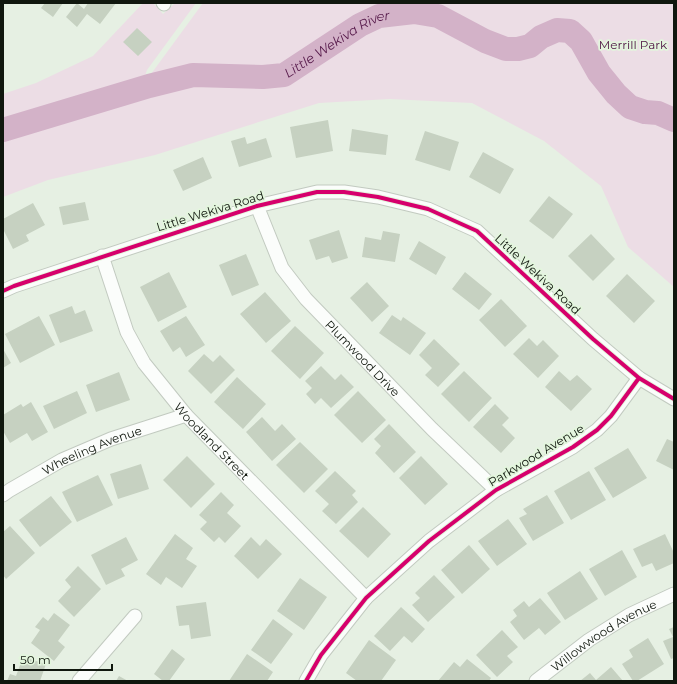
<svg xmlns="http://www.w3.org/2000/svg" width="677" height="684" font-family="Montserrat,sans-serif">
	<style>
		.green { fill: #ecdde5 }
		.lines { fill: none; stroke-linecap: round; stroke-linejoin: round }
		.river { stroke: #d3b2c8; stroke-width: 24 }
		.building { fill: #c6d1c1 }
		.street-casing { stroke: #c2cac0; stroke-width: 15 }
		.street { stroke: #fbfdfb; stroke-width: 13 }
		.cycleway-casing { stroke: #e3f6dd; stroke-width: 6 }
		.cycleway { stroke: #d6006c; stroke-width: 4 }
		.labels { text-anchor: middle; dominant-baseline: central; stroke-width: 3.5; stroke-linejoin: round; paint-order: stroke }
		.park-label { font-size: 12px; fill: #4d1042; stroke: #e3f6dd }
		.street-label { font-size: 12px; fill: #10170e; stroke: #e3f6dd }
		.water-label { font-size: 13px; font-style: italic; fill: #551849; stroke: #e3f6dd }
	</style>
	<rect width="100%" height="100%" fill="#e6f0e3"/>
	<path class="green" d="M143 3H153L163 14 174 4 173 3H196L147 70 145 76 147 79 151 80 282 76 379 17 418 11 502 48 527 49 552 33H566L579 45 596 77 626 110 654 117 674 126V287L628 247 601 186 544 141 472 103 390 99 319 103 155 155 48 180 3 197V94L36 83 93 56Z
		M203 3H674V119L656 111 630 105 601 72 584 41 568 27H551L526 43 503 42 419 4 378 11 280 70 151 74Z"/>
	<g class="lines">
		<path class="river" id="s1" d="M3 130 149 86 193 75 263 77 284 75 360 25 379 16 414 12 438 16 485 41 506 49H518L530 46 541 37 557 30 570 31 581 41 599 73 616 94 630 107 645 112 658 113 674 120"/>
	</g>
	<path class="building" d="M45 3H63L53 17 41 8Z
		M77 3 84 9 88 3H116L100 24 87 14 77 27 66 17Z
		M137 28 152 42 138 56 123 42Z
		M328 120 333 151 296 158 290 127Z
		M352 129 388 135 386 155 349 151Z
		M425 131 459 142 450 171 415 160Z
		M245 137 247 144 266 138 272 157 239 167 231 141Z
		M483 152 514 169 500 194 469 177Z
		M203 157 212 178 183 191 173 170Z
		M549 196 573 214 553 239 529 221Z
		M85 202 89 220 63 225 59 207Z
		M33 203 45 225 26 235 29 241 13 249 3 229V219Z
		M339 230 348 258 332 263 329 256 316 260 309 240Z
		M383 231 400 234 395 262 362 257 365 237 381 240Z
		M591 234 615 259 593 281 568 256Z
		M419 241 446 257 436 275 409 259Z
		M246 254 259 285 232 296 219 265Z
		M169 272 187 307 158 322 140 287Z
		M465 272 492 294 479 310 452 289Z
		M627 274 655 301 634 323 606 296Z
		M367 282 389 306 372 322 350 298Z
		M265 292 291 321 266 343 240 314Z
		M501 299 527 326 505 347 479 320Z
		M72 306 75 314 85 310 93 331 60 343 49 315Z
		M392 315 401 321 403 317 426 333 410 355 379 333Z
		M39 316 55 345 20 363 5 334Z
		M186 316 205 345 186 357 180 347 173 352 160 331Z
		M295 326 324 353 300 379 271 351Z
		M529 338 537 346 543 340 559 356 538 378 513 354Z
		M434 339 460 364 438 387 425 375 432 368 419 355Z
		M3 349 11 363 3 368Z
		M204 354 213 362 220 355 235 370 211 394 188 371Z
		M321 366 335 380 341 374 354 387 331 408 321 398 315 404 306 394 312 388 305 381Z
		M464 371 492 398 469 422 441 394Z
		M559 371 570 381 577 375 592 389 571 411 545 387Z
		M119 372 130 400 96 412 86 385Z
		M237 377 266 404 243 429 214 402Z
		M77 391 87 413 54 429 43 406Z
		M358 391 386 420 362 443 334 415Z
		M31 402 48 432 32 441 27 433 10 443 3 431V415L21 404 23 407Z
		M495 404 509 418 502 425 515 438 501 453 473 427Z
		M262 417 275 431 282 424 296 439 272 461 246 432Z
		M389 424 416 452 394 473 375 453 381 446 374 439Z
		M667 439 674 442V470L656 461Z
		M300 442 328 469 304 493 276 465Z
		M628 448 647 478 613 498 594 468Z
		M187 456 215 484 191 508 163 480Z
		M421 456 448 484 425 505 399 478Z
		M141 464 149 489 118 499 110 474Z
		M335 471 356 491 352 495 358 502 336 524 322 511 329 504 315 491Z
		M589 471 606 500 571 520 554 491Z
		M98 475 113 505 77 522 62 492Z
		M221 492 234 505 227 513 241 526 225 543 219 537 214 542 200 529 207 522 199 515Z
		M547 495 564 523 533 541 519 518 527 514 523 509Z
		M51 496 72 522 40 547 19 520Z
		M363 507 391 534 368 558 339 531Z
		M508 519 527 544 497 566 478 541Z
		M10 526 35 553 6 579 3 575V532Z
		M175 534 193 548 186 559 197 566 182 588 166 577 161 585 146 574Z
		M665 534 674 553V563L656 571 652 563 642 567 633 549Z
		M126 537 138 560 121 569 125 576 106 585 91 555Z
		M251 537 260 546 266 539 282 554 258 579 234 556Z
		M469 545 490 569 462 594 441 570Z
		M622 550 637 577 605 596 589 569Z
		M78 566 101 589 74 617 58 601 71 587 65 580Z
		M580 571 598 599 565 620 547 593Z
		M434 575 455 597 428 622 412 605 420 598 415 593Z
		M300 578 327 597 304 630 277 611Z
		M540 598 561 622 545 635 539 628 524 640 510 622 517 616 513 610 524 601 529 607Z
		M206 602 211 636 191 639 189 625 179 626 176 606Z
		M401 607 425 629 412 643 404 636 390 651 374 636Z
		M54 613 70 625 58 641 65 647 54 661 31 643 40 630 35 627 43 617 48 621Z
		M273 619 293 634 271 664 251 650Z
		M674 627V658L671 659 663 641 673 637 669 629Z
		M502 630 518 647 507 656 513 662 497 677 476 655Z
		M648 638 664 664 637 681H633L622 664 633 657 629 650Z
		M369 640 396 660 381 681H357L346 673Z
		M172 649 185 659 169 681H163L154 674Z
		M247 654 273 672 267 681H229Z
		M23 657 46 664 40 681H7L10 674 16 676Z
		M467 659 491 678 489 681H438L454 662 460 667Z
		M611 667 623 681H580L590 673 596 680Z
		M119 676 128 681H116Z"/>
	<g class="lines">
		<g class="street-casing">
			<g id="street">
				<path d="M163 3 164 4"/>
				<path id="s2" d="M257 206 282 268 306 299 432 429 496 490"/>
				<path id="s3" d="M102 256 127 332 144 363 186 415 366 598"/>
				<path d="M3 291 14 286 257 206 317 192H344L378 197 428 209 477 231 593 339 639 378 674 399"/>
				<path id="s4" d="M3 495 10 490 62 460 111 439 186 415"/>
				<path d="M79 681 135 616"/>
				<path d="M306 681 321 655 366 598 429 541 496 490 573 447 597 430 611 416 639 378"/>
				<path id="s5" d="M536 681 589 640 629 615 674 594"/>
			</g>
		</g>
		<use href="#street" class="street"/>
		<g class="cycleway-casing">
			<path id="cycleway" d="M3 291 14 286 257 206 317 192H344L378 197 428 209 477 231 593 339 639 378 674 399
				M306 681 321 655 366 598 429 541 496 490 573 447 597 430 611 416 639 378"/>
		</g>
		<use href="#cycleway" class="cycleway"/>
	</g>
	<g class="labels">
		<g class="park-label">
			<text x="633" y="44">Merrill Park</text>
		</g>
		<g class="street-label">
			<text transform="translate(210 211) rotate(-17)">Little Wekiva Road</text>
			<text transform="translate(538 274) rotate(43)">Little Wekiva Road</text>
			<text stroke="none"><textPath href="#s2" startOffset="188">Plumwood Drive</textPath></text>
			<text stroke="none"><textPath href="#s3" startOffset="219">Woodland Street</textPath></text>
			<text stroke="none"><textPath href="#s4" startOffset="100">Wheeling Avenue</textPath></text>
			<text transform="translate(536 455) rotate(-31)">Parkwood Avenue</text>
			<text stroke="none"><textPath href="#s5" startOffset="82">Willowwood Avenue</textPath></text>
		</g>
		<g class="water-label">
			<text stroke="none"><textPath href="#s1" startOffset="351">Little Wekiva River</textPath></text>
		</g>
	</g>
	<rect width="677" height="684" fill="none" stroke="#10170e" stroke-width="8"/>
	<path d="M14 664v6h98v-6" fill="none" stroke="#10170e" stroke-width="2"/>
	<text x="20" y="664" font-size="12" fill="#10170e" stroke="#e3f6dd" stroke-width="3" paint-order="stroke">50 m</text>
</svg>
